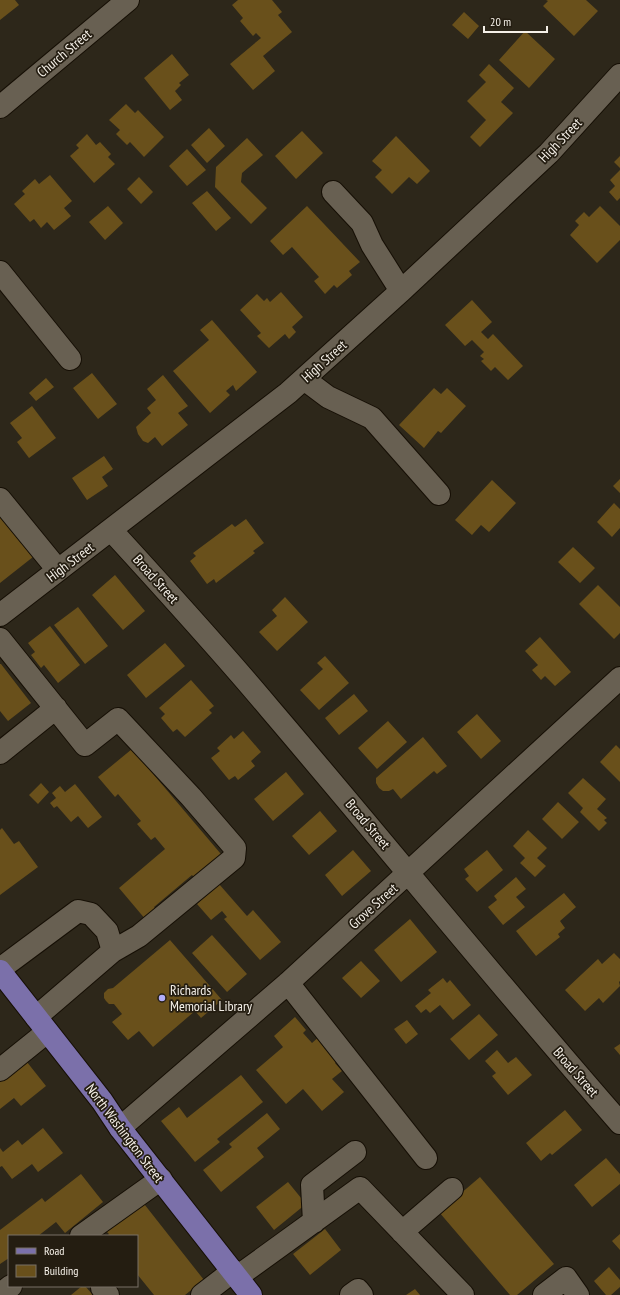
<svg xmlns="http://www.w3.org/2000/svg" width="620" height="1295" font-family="'PT Sans Narrow',sans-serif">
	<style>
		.building { fill: #69501b }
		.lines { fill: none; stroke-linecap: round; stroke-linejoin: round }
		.minor-casing { stroke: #160f05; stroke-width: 24 }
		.major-casing { stroke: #160f05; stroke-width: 24 }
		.minor { stroke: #686052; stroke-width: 22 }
		.major { stroke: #7b70aa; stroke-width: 22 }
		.poi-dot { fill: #b2adf9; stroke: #241d11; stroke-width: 1.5 }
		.labels { text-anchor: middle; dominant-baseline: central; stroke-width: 3.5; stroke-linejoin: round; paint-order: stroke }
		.street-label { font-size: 14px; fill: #f5f0e8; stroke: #241d11 }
		.poi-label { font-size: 14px; fill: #f5f0e8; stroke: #241d11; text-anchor: start }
	</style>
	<rect width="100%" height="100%" fill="#2d271a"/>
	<path class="building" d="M0 0H15L19 5 0 20Z
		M238 0H272L282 12 278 15 292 32 263 56 275 71 253 90 230 64 261 38 256 33 253 36 240 21 243 18 232 5Z
		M546 0H586L598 11 574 36 543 6 548 1Z
		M464 12 479 26 468 39 452 25Z
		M525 31 555 59 529 88 499 60Z
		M172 54 189 75 179 83 181 85 175 91 182 100 170 110 144 78Z
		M489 64 514 88 501 102 513 113 480 147 470 137 486 120 467 101 486 82 479 75Z
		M126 104 135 113 138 110 164 137 144 157 130 142 127 145 116 134 120 130 109 120Z
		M209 128 225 146 207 163 191 145Z
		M302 131 323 153 296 179 275 156Z
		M87 134 96 145 100 142 111 154 108 157 115 164 94 183 70 156 79 148 76 145Z
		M396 136 430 171 417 184 409 177 392 194 375 177 382 170 372 161Z
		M247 138 263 155 242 173 241 182 267 208 251 224 215 187 216 167Z
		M187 149 206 170 187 186 169 166Z
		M620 156V168L614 162Z
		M620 170V198L617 201 609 192 615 186 610 180Z
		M50 175 72 201 64 208 71 216 54 230 47 222 41 228 34 219 30 222 14 204 25 194 22 191 35 179 39 184Z
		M139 177 153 192 141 204 127 189Z
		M207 191 231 218 216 231 192 203Z
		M108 206 123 223 105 240 89 222Z
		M307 206 360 262 349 271 352 275 337 288 334 285 325 294 314 281 319 277 292 247 283 255 270 241Z
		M600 206 620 226V240L597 263 570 235 579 225 575 221 584 212 589 217Z
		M281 292 303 317 292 327 296 332 289 339 285 334 269 348 257 336 261 333 240 310 257 294 264 301 267 298 270 302Z
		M472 300 492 322 481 332 488 339 493 334 523 366 508 380 495 367 491 371 481 361 484 359 480 356 484 352 472 340 465 346 445 325Z
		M212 320 257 372 236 391 233 385 226 391 230 395 210 413 173 371 209 340 200 330Z
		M92 373 117 404 98 419 73 388Z
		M163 375 188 406 178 413 188 425 162 446 155 437 148 443 143 441 138 434 136 427 151 413 147 408 156 400 147 389Z
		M46 378 54 387 36 401 29 393Z
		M434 388 441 394 447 388 466 406 441 433 438 431 424 448 399 425Z
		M32 406 56 438 29 458 17 442 22 438 10 423Z
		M104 456 113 469 102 477 108 486 87 500 72 478Z
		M620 479V493L613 486Z
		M492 480 516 503 489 532 481 525 472 535 455 520Z
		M614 503 620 509V528L612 537 597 522Z
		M0 517 33 557 0 583Z
		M246 519 264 543 253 551 255 553 216 583 214 579 207 584 190 561 196 556 193 553 232 524 235 527Z
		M573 547 595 568 580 583 558 562Z
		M115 575 145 611 123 630 92 595Z
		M598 585 620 607V633L614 639 579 604Z
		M285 597 308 622 277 651 259 632 277 616 272 610Z
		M78 607 108 646 85 664 54 625Z
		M50 626 80 665 58 683 44 665 41 668 31 655 35 652 28 643Z
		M540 637 571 672 555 686 545 676 541 680 532 670 538 665 525 651Z
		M165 643 185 666 146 698 127 675Z
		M325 656 349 683 319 710 300 690 323 669 317 663Z
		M0 664H1L31 703 8 721 0 711Z
		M191 680 214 706 209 710 212 713 185 737 177 729 173 732 161 718 165 714 159 708Z
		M354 694 368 711 339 735 325 718Z
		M477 714 501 741 481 759 457 732Z
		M388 721 407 742 377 769 358 748Z
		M243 731 261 752 251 761 255 766 238 780 235 776 229 780 211 758 220 751 217 748 231 735 234 739Z
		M423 737 447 766 437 774 434 771 401 799 393 789 389 791H383L379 788 376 783V778Z
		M616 745 620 749V782L600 762Z
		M132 749 226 860 199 883 192 875 154 907 157 911 146 920 119 888 165 849 155 837 151 840 137 824 141 821 118 794 115 797 98 777Z
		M286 772 304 794 273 821 254 799Z
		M583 778 606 799 597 809 607 818 604 820 607 823 599 831 580 812 583 808 568 793Z
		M41 783 49 792 38 804 29 795Z
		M75 784 102 817 88 828 78 816 71 822 57 806 54 808 50 803 56 798 52 793 60 786 65 792Z
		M558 802 579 822 562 839 542 819Z
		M320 811 337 831 309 855 292 836Z
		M2 828 14 844 19 841 38 867 0 895V830Z
		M528 830 547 848 537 858 546 866 535 877 520 863 525 858 513 846Z
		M353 850 371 871 342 896 325 875Z
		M487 850 503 870 477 892 465 879 469 876 464 869Z
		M516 877 526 889 516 897 525 907 503 925 488 907 497 900 494 896Z
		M219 884 247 916 253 910 281 942 260 960 224 919 227 917 222 911 211 920 197 904Z
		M564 893 576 907 560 921 565 928 558 934 560 937 536 956 516 931Z
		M410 919 437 952 401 982 374 950Z
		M212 935 247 974 227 992 192 953Z
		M170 940 222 1000 201 1018 195 1011 153 1047 139 1031 128 1040 112 1022 122 1014 114 1004H109L106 1001 104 998V993L108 989 113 988Z
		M614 953 620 959V981L619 982 620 986 603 1003 599 998 585 1011 565 990 598 959 602 964Z
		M361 961 380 981 361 998 342 978Z
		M443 978 447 983 450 980 471 1005 453 1020 440 1005 430 1013 426 1009 421 1013 415 1006 431 993 428 990Z
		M479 1014 498 1035 469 1060 450 1039Z
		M295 1017 306 1030 303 1033 312 1043 331 1026 351 1049 335 1063 342 1071 332 1079 344 1092 322 1111 303 1089 286 1104 256 1070 283 1047 274 1036Z
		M407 1020 418 1034 406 1044 394 1029Z
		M620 1044V1055L614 1048Z
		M497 1050 508 1063 516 1057 532 1075 508 1095 492 1076 496 1073 485 1061Z
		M23 1057 46 1086 21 1106 14 1098 0 1109V1075Z
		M241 1075 263 1102 217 1139 220 1142 195 1162 161 1121 179 1107 187 1118Z
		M565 1110 582 1130 552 1155 550 1153 541 1161 526 1143Z
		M267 1113 280 1129 257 1148 264 1157 221 1192 203 1170 232 1147 229 1144Z
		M43 1128 63 1153 38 1172 32 1164 12 1179 2 1166 0 1167V1148L3 1152 18 1140 22 1145Z
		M606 1158 620 1174V1184L592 1207 574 1185Z
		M81 1174 103 1202 65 1233 56 1222 38 1236H9V1258L0 1264V1230L42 1198 45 1202Z
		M480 1177 554 1264 517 1295H510L439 1212Z
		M288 1182 306 1204 274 1230 256 1207Z
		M141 1200 204 1280 185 1295H154L137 1274V1236H107L109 1234 104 1229Z
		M325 1229 341 1250 310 1275 293 1254Z
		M620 1234V1250L612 1241Z
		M609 1267 620 1280V1287L611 1295H606L594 1281Z
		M82 1286H85L93 1295H71Z
		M415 1289 420 1295H406Z"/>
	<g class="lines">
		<g class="minor-casing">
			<path id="minor" d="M0 107 128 0
				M333 192 362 223 372 245 401 291
				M0 272 70 359
				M304 379 328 397 372 418 439 494
				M0 499 58 570
				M111 530C165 589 219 648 270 709 387 846 501 987 620 1123
				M0 615 288 393 401 291 549 153 620 75
				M0 639 85 745 118 719 191 797 235 848 234 858 139 936 113 951
				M0 753 56 708
				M0 969 78 911 91 914 107 931 113 951 36 1017
				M288 983 426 1158
				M0 1070 47 1032
				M120 1128 288 983 620 678
				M314 1222 312 1185 355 1152
				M402 1232 452 1189
				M81 1236 161 1179
				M237 1277 360 1188 463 1295
				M102 1288 108 1295
				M0 1294 11 1286
				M202 1295 233 1271
				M351 1295 358 1290 362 1295
				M544 1295 566 1278 578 1295"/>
		</g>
		<g class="major-casing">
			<path id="major" d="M0 971 102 1101 120 1128 251 1295"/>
		</g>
		<use href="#minor" class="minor"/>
		<use href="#major" class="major"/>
	</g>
	<circle class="poi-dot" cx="162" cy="998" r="4"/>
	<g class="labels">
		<g class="street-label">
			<text transform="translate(64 53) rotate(-40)">Church Street</text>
			<text transform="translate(560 140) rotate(-46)">High Street</text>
			<text transform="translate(324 361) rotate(-42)">High Street</text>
			<text transform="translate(70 562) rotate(-37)">High Street</text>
			<text transform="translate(156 579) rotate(48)">Broad Street</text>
			<text transform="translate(368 824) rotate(50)">Broad Street</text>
			<text transform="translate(373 906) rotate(-42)">Grove Street</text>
			<text transform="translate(576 1072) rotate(49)">Broad Street</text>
			<text transform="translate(125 1133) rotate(53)">North Washington Street</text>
		</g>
		<g class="poi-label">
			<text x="170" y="990">Richards<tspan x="170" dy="16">Memorial Library</tspan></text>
		</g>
	</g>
	<rect x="8" y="1235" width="130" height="52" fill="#241d11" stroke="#787167"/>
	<rect x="16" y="1248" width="20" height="6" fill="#7b70aa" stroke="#787167"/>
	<text x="44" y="1255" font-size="12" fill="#f5f0e8">Road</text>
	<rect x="16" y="1265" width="20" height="12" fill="#69501b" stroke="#787167"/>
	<text x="44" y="1275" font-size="12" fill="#f5f0e8">Building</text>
	<path d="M484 26v6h63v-6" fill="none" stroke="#f5f0e8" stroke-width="2"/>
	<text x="490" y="26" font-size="12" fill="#f5f0e8" stroke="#241d11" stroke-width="3" paint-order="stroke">20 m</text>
</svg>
